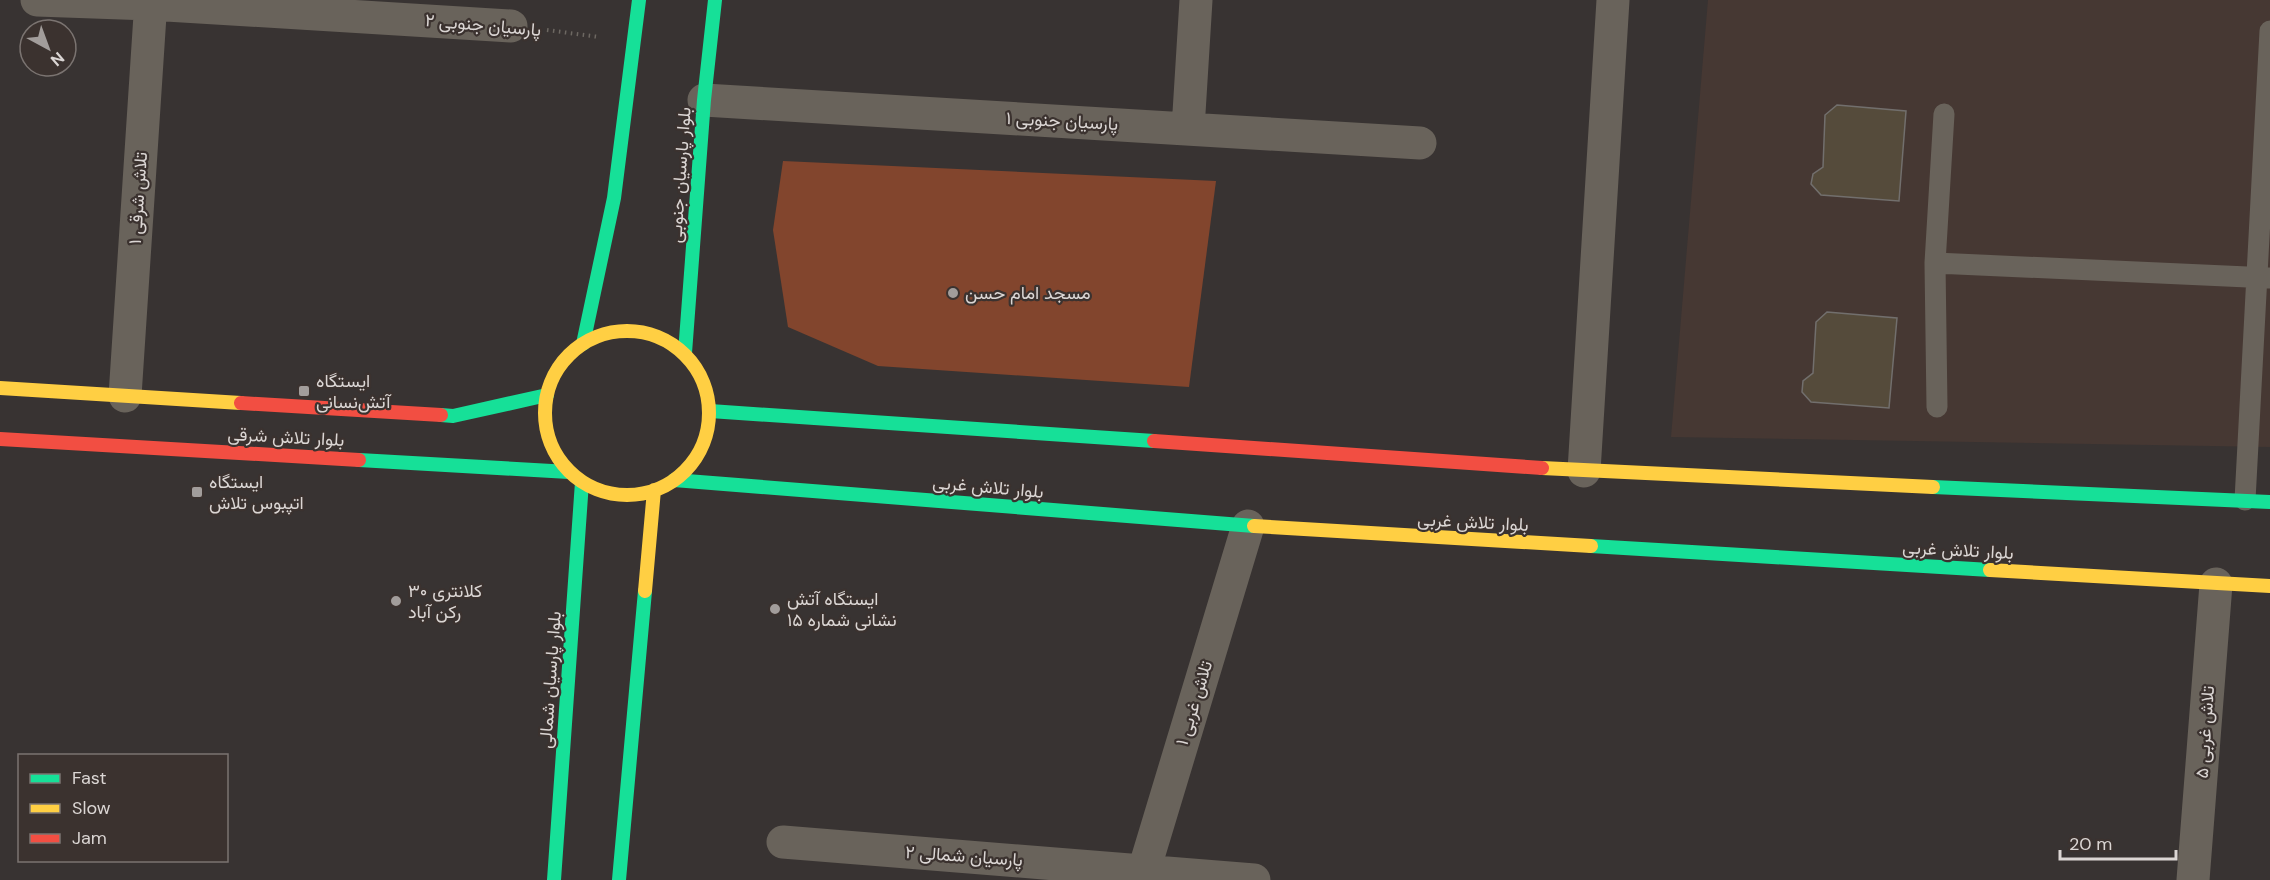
<svg xmlns="http://www.w3.org/2000/svg" width="2270" height="880" font-family="'DM Sans',Vazirmatn,sans-serif">
	<style>
		.built { fill: #463833 }
		.green { fill: #82452d }
		.building { fill: #554b3b; stroke: #726f6d; stroke-width: 1.5 }
		.lines { fill: none; stroke-linecap: round; stroke-linejoin: round }
		.path { stroke: #6d6862; stroke-width: 4; stroke-dasharray: 1.5 4.5; stroke-linecap: butt }
		.lane { stroke: #69635b; stroke-width: 21 }
		.street { stroke: #69635b; stroke-width: 33 }
		.fast { stroke: #16e098; stroke-width: 14 }
		.slow { stroke: #ffcf43; stroke-width: 14 }
		.jam { stroke: #f24e42; stroke-width: 14 }
		.poi-dot { fill: #a29d9b; stroke: #3b322f; stroke-width: 2 }
		.labels { text-anchor: middle; dominant-baseline: central; stroke-width: 4.5; stroke-linejoin: round; paint-order: stroke }
		.street-label { font-size: 18px; fill: #dbd6d4; stroke: #3b322f }
		.poi-label { font-size: 18px; fill: #dbd6d4; stroke: #3b322f; text-anchor: start }
	</style>
	<rect width="100%" height="100%" fill="#383332"/>
	<path class="built" d="M1708 0H2270V447L1671 437Z"/>
	<path class="green" d="M783 161 1216 181 1189 387 878 366 788 327 773 230Z"/>
	<path class="building" d="M1837 105 1906 111 1899 201 1821 195 1811 184 1813 174 1823 167 1825 115Z
		M1827 312 1897 318 1889 408 1811 402 1802 392 1803 381 1813 373 1816 322Z"/>
	<g class="lines">
		<path class="path" d="M547 30 599 37"/>
		<path class="lane" d="M1935 263 2270 278
			M1937 407 1935 263 1944 114
			M2245 500 2270 31"/>
		<path class="street" d="M37 0 150 4 511 26
			M704 100 1420 143
			M1188 129 1196 0
			M125 396 151 0
			M1584 471 1613 0
			M783 842 1254 880
			M1141 880 1248 526
			M2193 880 2216 584"/>
		<path class="fast" d="M583 344 614 198 639 0
			M685 353 704 100 715 0
			M710 411 1154 441
			M441 415 453 416 547 395
			M359 460 569 472
			M674 480 1254 526
			M1933 487 2270 502
			M1591 546 1990 570
			M554 880 582 482
			M619 880 645 591"/>
		<path class="slow" d="M545 413a82 82 0 1 1 164 0a82 82 0 1 1-164 0Z
			M0 388 241 403
			M1542 468 1933 487
			M1254 526 1591 546
			M1990 570 2270 586
			M645 591 654 490"/>
		<path class="jam" d="M241 403 441 415
			M0 439 359 460
			M1154 441 1542 468"/>
	</g>
	<g class="poi-dot">
		<circle cx="953" cy="293" r="6"/>
		<rect x="298" y="385" width="12" height="12" rx="3"/>
		<rect x="191" y="486" width="12" height="12" rx="3"/>
		<circle cx="396" cy="601" r="6"/>
		<circle cx="775" cy="609" r="6"/>
	</g>
	<g class="labels">
		<g class="street-label">
			<text transform="translate(483 25) rotate(5)">۲ پارسیان جنوبی</text>
			<text transform="translate(1062 121) rotate(3)">۱ پارسیان جنوبی</text>
			<text transform="translate(680 175) rotate(-86)">بلوار پارسیان جنوبی</text>
			<text transform="translate(138 198) rotate(-86)">۱ تلاش شرقی</text>
			<text transform="translate(286 437) rotate(3)">بلوار تلاش شرقی</text>
			<text transform="translate(988 487) rotate(5)">بلوار تلاش غربی</text>
			<text transform="translate(1473 522) rotate(3)">بلوار تلاش غربی</text>
			<text transform="translate(1958 550) rotate(3)">بلوار تلاش غربی</text>
			<text transform="translate(550 680) rotate(-86)">بلوار پارسیان شمالی</text>
			<text transform="translate(1194 703) rotate(-73)">۱ تلاش غربی</text>
			<text transform="translate(2205 732) rotate(-86)">۵ تلاش غربی</text>
			<text transform="translate(964 856) rotate(4)">۲ پارسیان شمالی</text>
		</g>
		<g class="poi-label">
			<text x="965" y="293">مسجد امام حسن</text>
			<text x="316" y="381">ایستگاه<tspan x="316" dy="21">آتش‌نسانی</tspan></text>
			<text x="209" y="482">ایستگاه<tspan x="209" dy="21">اتپبوس تلاش</tspan></text>
			<text x="408" y="591">کلانتری ۳۰<tspan x="408" dy="21">رکن آباد</tspan></text>
			<text x="787" y="599">ایستگاه آتش<tspan x="787" dy="21">نشانی شماره ۱۵</tspan></text>
		</g>
	</g>
	<rect x="18" y="754" width="210" height="108" fill="#3b322f" stroke="#7b7471" stroke-width="1.5"/>
	<rect x="30" y="774" width="30" height="9" fill="#16e098" stroke="#7b7471" stroke-width="1.5"/>
	<text x="72" y="784" font-size="18" fill="#dbd6d4">Fast</text>
	<rect x="30" y="804" width="30" height="9" fill="#ffcf43" stroke="#7b7471" stroke-width="1.5"/>
	<text x="72" y="814" font-size="18" fill="#dbd6d4">Slow</text>
	<rect x="30" y="834" width="30" height="9" fill="#f24e42" stroke="#7b7471" stroke-width="1.5"/>
	<text x="72" y="844" font-size="18" fill="#dbd6d4">Jam</text>
	<g transform="translate(48 48) rotate(139)"><circle r="28" fill="#3b322f" stroke="#7b7471" stroke-width="1.5"/>
	<path d="M0-4.5L10 22L0 15L-10 22Z" fill="#a29d9b"/>
	<text y="-9" font-size="16" font-weight="bold" text-anchor="middle" fill="#dbd6d4">N</text>
	</g>
	<path d="M2060 850v9h116v-9" fill="none" stroke="#dbd6d4" stroke-width="3"/>
	<text x="2069" y="850" font-size="18" fill="#dbd6d4" stroke="#3b322f" stroke-width="4.5" paint-order="stroke">20 m</text>
</svg>
